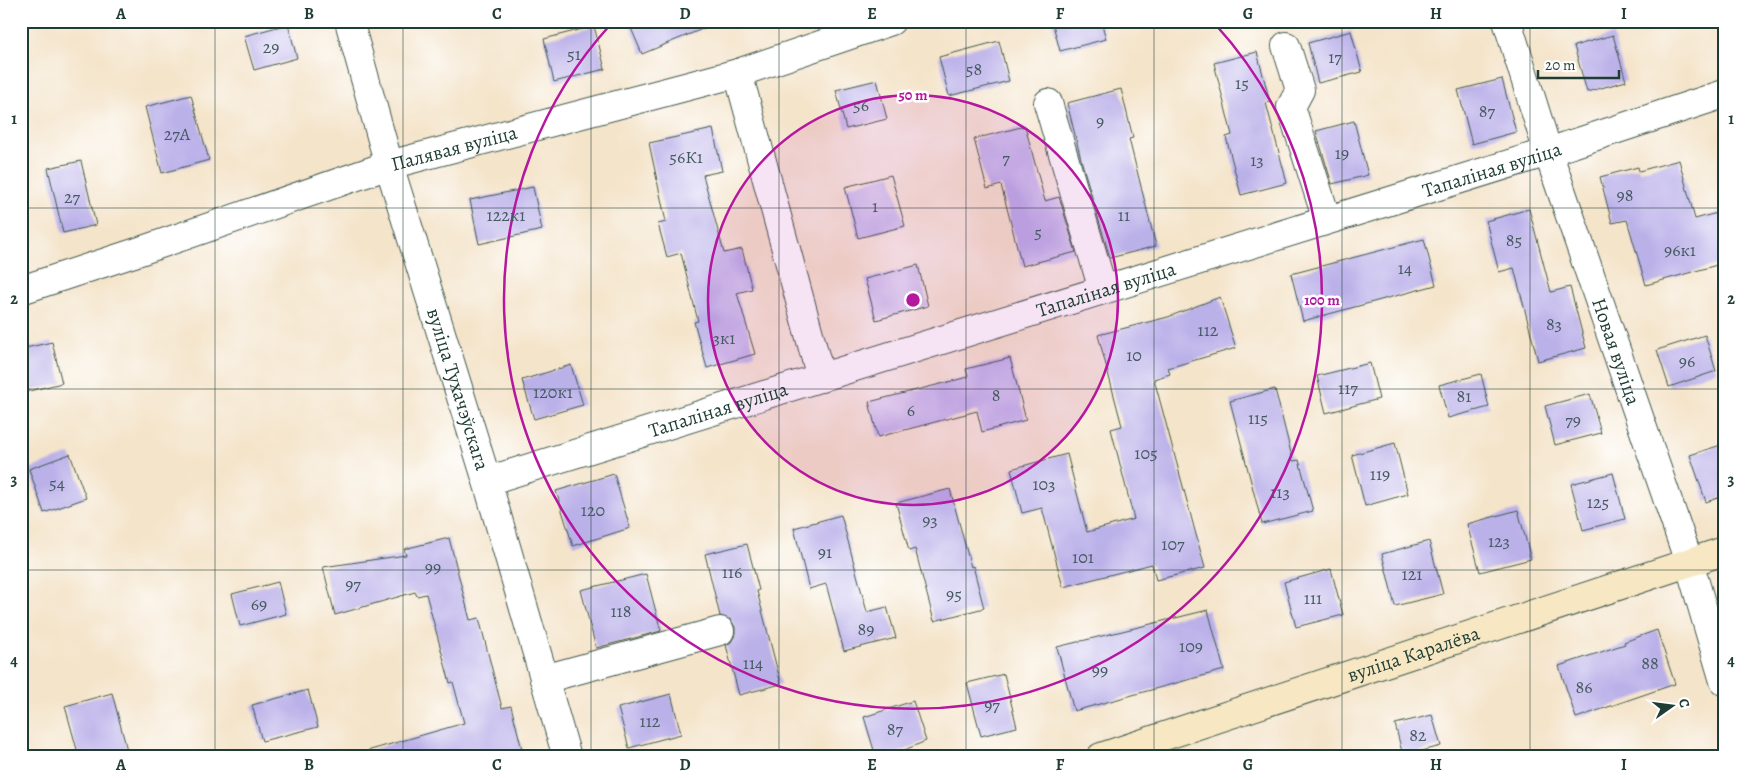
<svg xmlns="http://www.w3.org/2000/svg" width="1745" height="778" font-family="Alegreya,serif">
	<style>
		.building { fill: #bbb1e9 }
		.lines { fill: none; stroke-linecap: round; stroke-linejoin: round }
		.minor-casing { stroke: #3f564a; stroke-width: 30 }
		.secondary-casing { stroke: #3f564a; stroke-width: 30 }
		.minor { stroke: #fff; stroke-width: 28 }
		.secondary { stroke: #f7e8c3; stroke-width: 28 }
		.grid { fill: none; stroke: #1f3d34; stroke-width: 1; stroke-opacity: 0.55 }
		.ring { fill: none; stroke: #b5179e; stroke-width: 2.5 }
		.labels { text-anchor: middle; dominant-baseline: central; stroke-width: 5; stroke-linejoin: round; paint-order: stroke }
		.number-label { font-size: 18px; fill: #465a61 }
		.street-label { font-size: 20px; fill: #1f3d34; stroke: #fff }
		.centre { fill: #b5179e; stroke: #fff; stroke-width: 2.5 }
		.ring-label { font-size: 15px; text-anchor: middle; font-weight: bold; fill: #b5179e; stroke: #fff; stroke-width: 5; stroke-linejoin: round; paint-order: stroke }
		.neatline { fill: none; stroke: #1f3d34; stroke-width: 2 }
		.grid-label { font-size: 16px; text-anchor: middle; font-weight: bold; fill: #1f3d34 }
	</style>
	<rect width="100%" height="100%" fill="#fff"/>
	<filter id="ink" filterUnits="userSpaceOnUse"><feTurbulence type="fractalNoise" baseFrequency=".02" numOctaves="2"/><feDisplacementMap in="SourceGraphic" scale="10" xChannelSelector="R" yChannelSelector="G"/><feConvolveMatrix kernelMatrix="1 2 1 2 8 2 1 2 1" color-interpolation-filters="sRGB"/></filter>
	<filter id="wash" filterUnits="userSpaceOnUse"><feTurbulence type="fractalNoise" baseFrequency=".0096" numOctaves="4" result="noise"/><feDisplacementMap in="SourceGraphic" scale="20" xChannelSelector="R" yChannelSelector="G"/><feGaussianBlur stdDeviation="1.12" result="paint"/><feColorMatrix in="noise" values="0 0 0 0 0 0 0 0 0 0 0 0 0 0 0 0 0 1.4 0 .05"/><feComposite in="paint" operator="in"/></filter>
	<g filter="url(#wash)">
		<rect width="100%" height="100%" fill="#f4e4ca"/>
		<g id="blocks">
			<path class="building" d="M628 21H719V22L642 54Z
				M1052 21H1101L1106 39 1060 51Z
				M288 24 297 58 254 70 244 36Z
				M594 26 605 69 554 82 544 39Z
				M1351 31 1362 72 1318 83 1308 43Z
				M1613 35 1626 81 1587 92 1574 46Z
				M999 41 1009 81 949 96 939 57Z
				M1257 52 1270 102 1266 103 1287 183 1241 195 1226 137 1232 135 1214 63Z
				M1502 79 1516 132 1472 144 1458 90Z
				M877 80 887 119 846 129 836 90Z
				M1121 89 1133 138 1129 139 1156 246 1110 258 1082 163 1067 103Z
				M191 95 209 160 162 173 145 107Z
				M1354 121 1368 175 1332 184 1316 131Z
				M1025 126 1045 201 1059 197 1076 252 1022 266 1001 185 987 189 974 139Z
				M713 129 722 171 703 175 724 253 742 249 752 289 737 293 755 354 707 368 694 322 698 321 681 253 667 257 658 224 666 222 649 143Z
				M1679 160 1695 219 1724 211V263L1646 285 1627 220 1612 223 1600 177 1638 167 1639 171Z
				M81 161 96 225 63 233 48 168Z
				M891 175 905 226 858 238 845 187Z
				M533 187 542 230 479 244 470 200Z
				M1529 209 1551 292 1570 287 1586 348 1538 361 1514 268 1499 272 1486 221Z
				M1424 239 1436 285 1303 321 1291 274Z
				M918 265 928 306 876 320 865 279Z
				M1220 297 1236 348 1168 368 1170 374 1154 379 1205 568 1156 580 1152 564 1063 587 1042 508 1022 513 1011 469 1067 454 1087 532 1134 519 1111 429 1122 426 1098 335 1168 317Z
				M1705 335 1716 371 1669 387 1657 350Z
				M52 342 62 383 21 393V349Z
				M1010 358 1026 420 982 432 977 411 878 437 869 402 968 377 966 369Z
				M1370 363 1379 399 1326 413 1317 376Z
				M571 365 583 405 534 419 522 380Z
				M1481 374 1489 407 1448 418 1439 385Z
				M1275 389 1293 461 1299 460 1313 511 1262 524 1230 401Z
				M1590 394 1601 433 1555 445 1545 406Z
				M1395 443 1408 494 1365 506 1352 455Z
				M1724 444V496L1706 502 1690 455Z
				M70 454 86 498 44 513 29 469Z
				M1613 473 1625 519 1583 530 1571 484Z
				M614 474 630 528 573 546 556 491Z
				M950 489 971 567 973 566 984 608 934 621 915 549 909 551 896 503Z
				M1518 510 1531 559 1480 572 1467 524Z
				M841 515 867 612 887 607 896 638 844 651 826 584 809 589 794 528Z
				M449 538 470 620 479 618 502 708 511 706 524 757H368L367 751 464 723 453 682 450 683 426 594 417 596 415 592 335 615 323 567 406 555 404 549Z
				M1429 541 1443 594 1395 606 1382 554Z
				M747 544 759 590 757 591 781 684 739 695 726 645 731 642 735 635V627L731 620 720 616 705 554Z
				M1331 569 1343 615 1296 627 1284 582Z
				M646 574 661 631 596 648 581 590Z
				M278 582 286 614 240 626 232 594Z
				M1208 610 1224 670 1074 711 1057 647Z
				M1657 630 1675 684 1576 718 1559 666 1625 644 1624 642Z
				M1004 674 1017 727 981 736 967 683Z
				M308 690 318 727 262 741 252 705Z
				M112 693 127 750 102 757H79L65 706Z
				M671 694 681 734 629 748 618 708Z
				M913 701 926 741 888 757H876L864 717Z
				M1432 715 1441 746 1403 756 1395 724Z"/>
		</g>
	</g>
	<g filter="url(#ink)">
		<use href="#blocks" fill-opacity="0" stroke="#3f564a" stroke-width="1"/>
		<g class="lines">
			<g class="minor-casing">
				<g id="minor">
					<path id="s1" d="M349 21 389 165 487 481 567 757"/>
					<path id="s2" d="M1507 21 1548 152 1689 562 1724 681"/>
					<path d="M1286 46 1300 90 1291 107 1327 220"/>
					<path d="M738 73 821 378"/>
					<path d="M1048 103 1103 290"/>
					<path id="s3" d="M21 290 140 251 389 165 738 73 891 21"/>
					<path id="s4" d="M487 481 1548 152 1724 94"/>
					<path d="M544 679 720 631"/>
				</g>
			</g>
			<g class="secondary-casing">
				<g id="secondary">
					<path id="s5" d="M1101 757 1724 551"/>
				</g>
			</g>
			<use href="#minor" class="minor"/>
			<use href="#secondary" class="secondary"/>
		</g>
	</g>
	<path class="grid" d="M215 21V757M403 21V757M591 21V757M779 21V757M966 21V757M1154 21V757M1342 21V757M1530 21V757M21 208H1724M21 389H1724M21 570H1724"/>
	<circle cx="913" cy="300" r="205" fill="#b5179e" fill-opacity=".12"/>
	<g class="ring">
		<circle cx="913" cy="300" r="205"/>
		<path d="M1215 24A409 409 0 1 1 611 24"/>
	</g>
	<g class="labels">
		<g class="number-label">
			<text x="271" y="47">29</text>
			<text x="574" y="54">51</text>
			<text x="1335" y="57">17</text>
			<text x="974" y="69">58</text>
			<text x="1242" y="83">15</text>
			<text x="861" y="105">56</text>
			<text x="1487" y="111">87</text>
			<text x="1100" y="121">9</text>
			<text x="177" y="134">27А</text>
			<text x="1342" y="153">19</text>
			<text x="686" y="157">56К1</text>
			<text x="1006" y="158">7</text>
			<text x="1257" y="160">13</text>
			<text x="1625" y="195">98</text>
			<text x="72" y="197">27</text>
			<text x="875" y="206">1</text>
			<text x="506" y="215">122к1</text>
			<text x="1124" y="215">11</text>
			<text x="1038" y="232">5</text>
			<text x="1514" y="240">85</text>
			<text x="1680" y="250">96к1</text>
			<text x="1405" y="268">14</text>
			<text x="1554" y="324">83</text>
			<text x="1208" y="330">112</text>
			<text x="724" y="338">3к1</text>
			<text x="1134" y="355">10</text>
			<text x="1687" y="361">96</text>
			<text x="1348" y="388">117</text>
			<text x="553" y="392">120к1</text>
			<text x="996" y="395">8</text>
			<text x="1464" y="396">81</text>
			<text x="911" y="410">6</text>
			<text x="1258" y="418">115</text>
			<text x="1573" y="420">79</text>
			<text x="1146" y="453">105</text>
			<text x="1380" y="474">119</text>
			<text x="57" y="483">54</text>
			<text x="1044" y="484">103</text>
			<text x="1280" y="492">113</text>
			<text x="1598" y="502">125</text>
			<text x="593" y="510">120</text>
			<text x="930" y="520">93</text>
			<text x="1499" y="541">123</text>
			<text x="1173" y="544">107</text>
			<text x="825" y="552">91</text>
			<text x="1083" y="557">101</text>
			<text x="433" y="567">99</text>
			<text x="732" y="572">116</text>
			<text x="1412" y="574">121</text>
			<text x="353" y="584">97</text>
			<text x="954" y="594">95</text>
			<text x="1313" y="598">111</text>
			<text x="259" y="604">69</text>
			<text x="621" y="611">118</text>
			<text x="866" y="629">89</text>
			<text x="1191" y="646">109</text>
			<text x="753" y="663">114</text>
			<text x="1650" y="663">88</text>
			<text x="1100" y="670">99</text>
			<text x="1584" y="687">86</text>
			<text x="992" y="705">97</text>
			<text x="650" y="721">112</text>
			<text x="895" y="729">87</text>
			<text x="1418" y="735">82</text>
		</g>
		<g class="street-label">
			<text stroke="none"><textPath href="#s3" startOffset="456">Палявая вуліца</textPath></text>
			<text stroke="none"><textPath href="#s4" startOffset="1052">Тапаліная вуліца</textPath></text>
			<text stroke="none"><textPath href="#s4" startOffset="648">Тапаліная вуліца</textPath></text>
			<text stroke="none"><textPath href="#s2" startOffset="348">Новая вуліца</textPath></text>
			<text stroke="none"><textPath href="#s1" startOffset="384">вуліца Тухачэўскага</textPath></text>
			<text stroke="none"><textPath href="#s4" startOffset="242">Тапаліная вуліца</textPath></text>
			<text stroke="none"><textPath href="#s5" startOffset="329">вуліца Каралёва</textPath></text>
		</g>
	</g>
	<circle cx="913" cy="300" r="8" class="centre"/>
	<g class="ring-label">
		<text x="913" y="100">50 m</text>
		<text x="1322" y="305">100 m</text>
	</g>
	<rect width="1745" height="778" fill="none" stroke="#fff" stroke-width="55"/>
	<g transform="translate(1672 706) rotate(76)" stroke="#ffffff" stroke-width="4" paint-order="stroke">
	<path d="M0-4L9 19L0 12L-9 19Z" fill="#1f3d34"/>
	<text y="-8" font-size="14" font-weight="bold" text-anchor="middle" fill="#1f3d34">С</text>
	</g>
	<path d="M1538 70v8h81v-8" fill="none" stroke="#1f3d34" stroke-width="2.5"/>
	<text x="1545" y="70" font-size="15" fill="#1f3d34" stroke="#ffffff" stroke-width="4" paint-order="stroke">20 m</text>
	<rect x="28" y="28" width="1690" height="722" class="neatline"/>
	<g class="grid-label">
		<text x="121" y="19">A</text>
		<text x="309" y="19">B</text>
		<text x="497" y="19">C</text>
		<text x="685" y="19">D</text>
		<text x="872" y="19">E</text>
		<text x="1060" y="19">F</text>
		<text x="1248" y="19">G</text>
		<text x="1436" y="19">H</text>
		<text x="1624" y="19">I</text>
		<text x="14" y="124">1</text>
		<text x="1731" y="124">1</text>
		<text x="14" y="304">2</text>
		<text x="1731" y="304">2</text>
		<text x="14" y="485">3</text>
		<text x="1731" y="485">3</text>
		<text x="14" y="666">4</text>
		<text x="1731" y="666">4</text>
		<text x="121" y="770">A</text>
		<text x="309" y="770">B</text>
		<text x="497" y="770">C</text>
		<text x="685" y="770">D</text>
		<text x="872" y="770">E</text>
		<text x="1060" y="770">F</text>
		<text x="1248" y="770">G</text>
		<text x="1436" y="770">H</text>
		<text x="1624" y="770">I</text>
	</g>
</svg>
